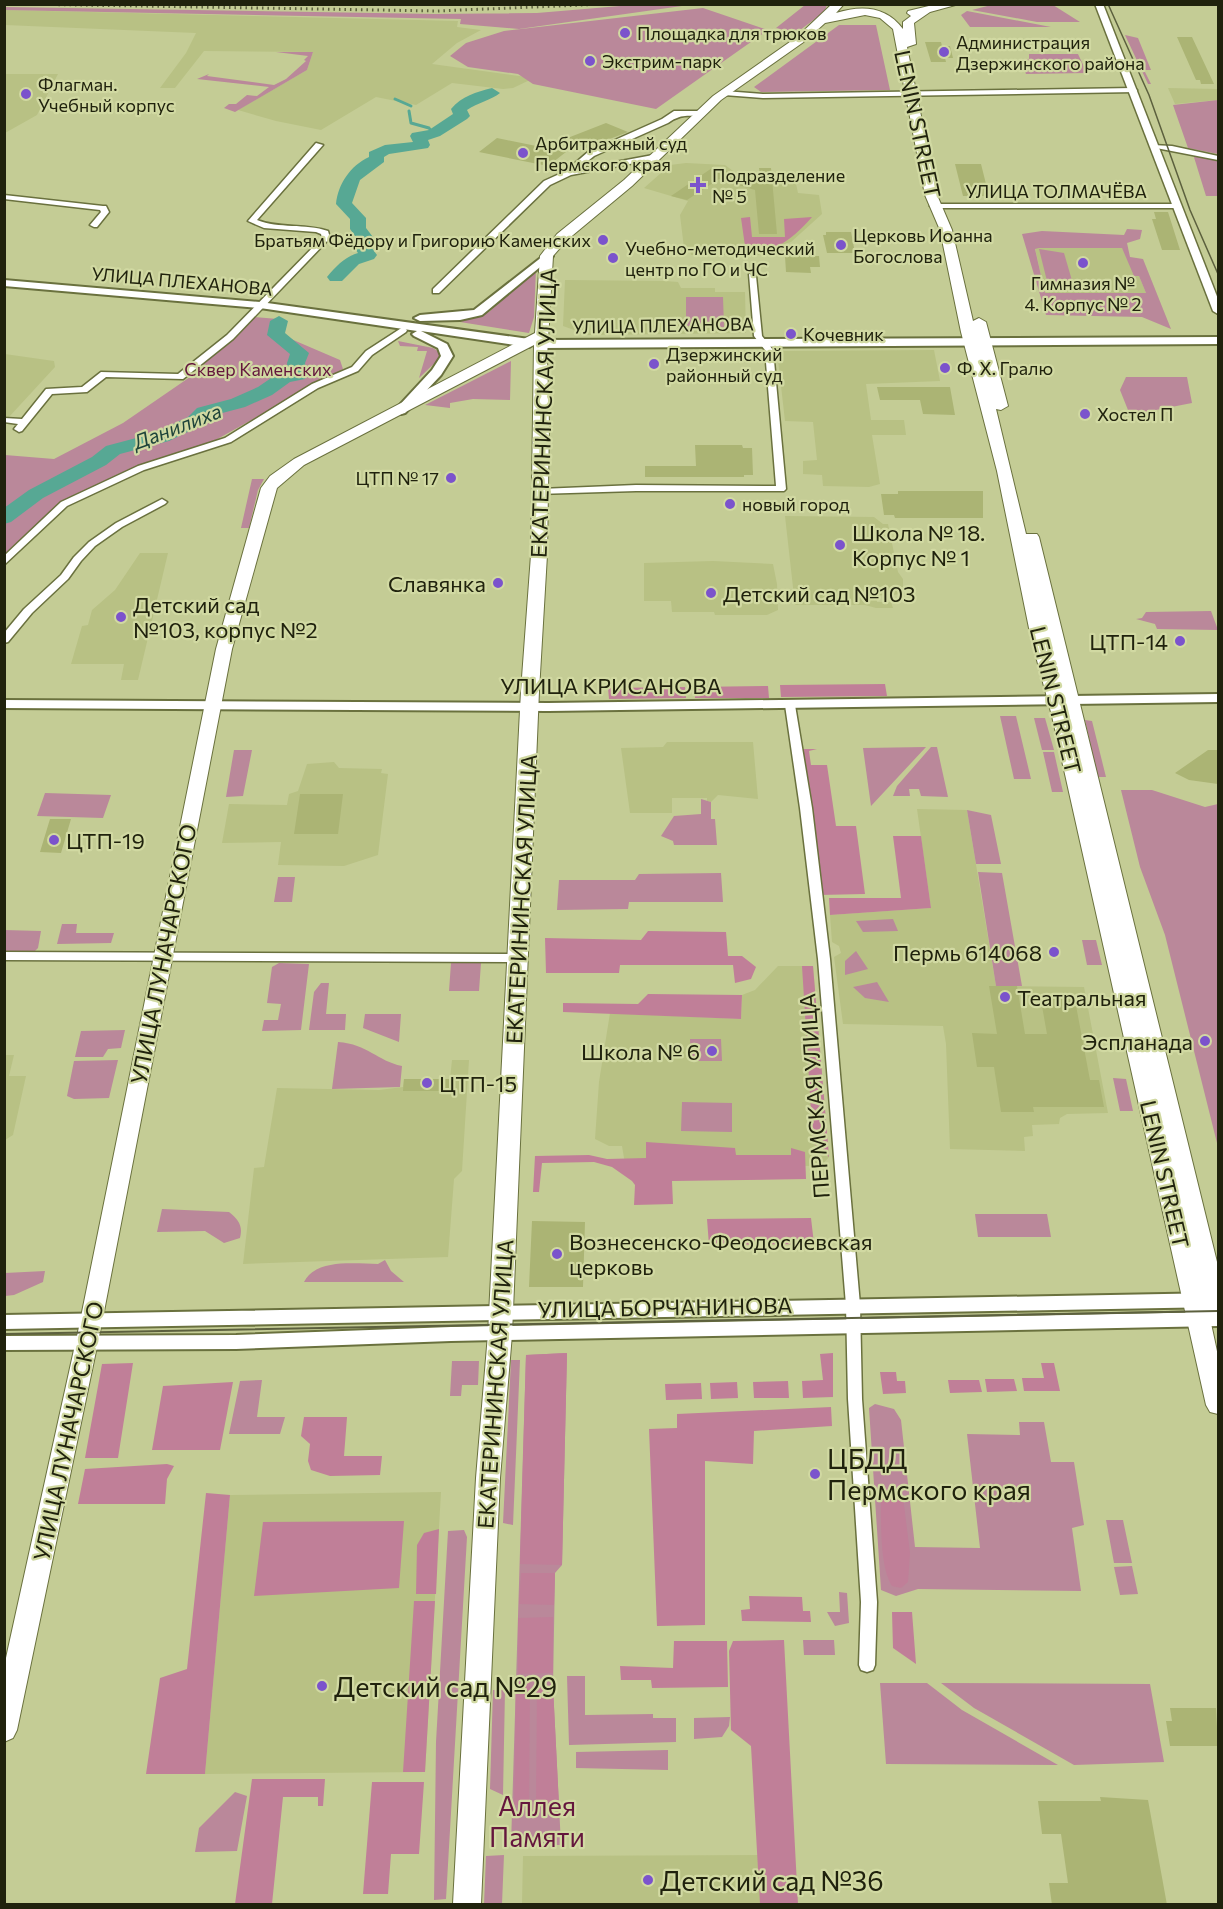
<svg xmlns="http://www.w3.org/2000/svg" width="1223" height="1909" font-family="Commissioner,sans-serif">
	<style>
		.built { fill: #b8c184 }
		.green { fill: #ba889a; fill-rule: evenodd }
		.forest { fill: #c07f98 }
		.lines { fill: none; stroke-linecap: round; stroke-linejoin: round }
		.stream-far1 { stroke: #57a894; stroke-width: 3 }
		.stream { stroke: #57a894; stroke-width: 4 }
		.river { fill: #57a894; fill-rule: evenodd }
		.building { fill: #abb474 }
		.minor-casing { stroke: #6a713e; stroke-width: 3 }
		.tertiary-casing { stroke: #6a713e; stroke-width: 3 }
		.secondary-casing { stroke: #6a713e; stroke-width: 4 }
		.primary-casing { stroke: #6a713e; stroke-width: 2 }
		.minor { fill: #fff; fill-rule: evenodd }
		.tertiary { fill: #fff; fill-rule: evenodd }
		.secondary { fill: #fff; fill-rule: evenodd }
		.primary { fill: #fff; fill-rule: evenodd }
		.tram-far1 { stroke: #5c603e; stroke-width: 1.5 }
		.tram { stroke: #5c603e; stroke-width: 2 }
		.rail { stroke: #5c603e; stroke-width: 3; stroke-dasharray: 1.5 4; stroke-linecap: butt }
		.poi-dot { fill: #7b53cc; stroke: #d1d9a2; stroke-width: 2 }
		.labels { text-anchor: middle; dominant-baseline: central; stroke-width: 4.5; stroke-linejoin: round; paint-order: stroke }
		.far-poi-label { font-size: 18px; fill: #20220d; stroke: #d1d9a2; text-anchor: start }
		.far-street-label { font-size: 18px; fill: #20220d; stroke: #d1d9a2 }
		.far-park-label { font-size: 18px; fill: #64163d; stroke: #d1d9a2 }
		.far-water-label { font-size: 20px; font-style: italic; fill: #1e443a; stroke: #d1d9a2 }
		.street-label { font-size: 22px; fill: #20220d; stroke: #d1d9a2 }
		.poi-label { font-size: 22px; fill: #20220d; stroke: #d1d9a2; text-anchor: start }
		.near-poi-label { font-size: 27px; fill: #20220d; stroke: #d1d9a2; text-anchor: start }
		.near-park-label { font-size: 27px; fill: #64163d; stroke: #d1d9a2 }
	</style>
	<rect width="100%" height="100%" fill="#c4cc95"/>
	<path class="built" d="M4 10 458 21 457 27 481 30 457 43 432 64 534 78 513 88 503 89 452 83 416 105 376 97 321 130 276 121 238 110 307 70 313 52 204 51 175 88H160L186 53 196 33 5 25Z
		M5 74H58L37 115 5 133Z
		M1168 88 1217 89 1218 100 1175 104Z
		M686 163 725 165 737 174 755 179H795L798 193 819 195 822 214 791 242 765 250 759 255H691L690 250 684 248 680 215 688 201 644 188 670 165Z
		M1035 248H1122L1139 276 1146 293H1045Z
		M565 280 665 281 678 282 681 288H715V292H745L746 333 588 335 563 326Z
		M934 350 940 381 866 384 871 420H904L906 435H872L880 484 869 487 823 486 822 475 803 474V461L817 460 813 422 785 421 777 351Z
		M5 354 54 361 55 367 9 417 5 416Z
		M785 516 874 517 883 524H888L898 572 903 579V593L894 595V592H884V595L876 596 877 602H891L893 608H876L865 605H795Z
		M140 553H168L138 680H121L124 664H71L82 626 88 625 92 610 115 590Z
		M713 561 773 564 777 584 778 610 767 615H715L714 612H672L671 601H644V563Z
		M667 742H753L758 799 718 795 711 802 707 801V798H672V813H630L621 748 663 747Z
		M334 762 339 768 382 769 381 773 388 774 378 855 344 866 278 865 281 842 222 843 229 804 287 805 289 794 298 791 307 764Z
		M917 809 967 810 996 986 1084 987 1108 1113 1067 1114 1060 1118 1059 1124 1032 1125 1033 1136 1024 1137 1025 1151 950 1149 946 1044 943 1026 843 1024 834 957 841 953 839 946 832 942 830 915 931 908Z
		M778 966H813L829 1157 821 1166 625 1164 622 1146H609L595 1139 599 1082 610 1013 741 1019 742 995 755 990Z
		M5 1055H14L9 1076H26L13 1135 5 1140Z
		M452 1060H469L462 1171 454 1179 448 1257 243 1264 254 1168 264 1167 277 1088 379 1090 403 1087 404 1079H450Z
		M441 1492 425 1772 205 1774 230 1495Z
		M771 1855 774 1904H522L523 1856Z"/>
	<path class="green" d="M995 4 1053 5 1080 22H1037L972 10Z
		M632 5H689L519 29 460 24 461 19 4 10 5 7 435 14 537 13Z
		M805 5H827L825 10H827L796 33 776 28Z
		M703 8 768 30 656 109 533 84 518 74 468 67 450 56 466 43 504 31Z
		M967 11 1051 27H970L961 15Z
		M839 25H876L890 90 761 92 754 87Z
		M1125 35 1138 38 1151 70H1144L1151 84H1148Z
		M276 52H313L307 70 235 112 224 108 229 104H236L247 95 257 96 269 87 197 79 209 74 207 76 274 85 286 79 306 61 304 60 308 56Z
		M1029 54H1078L1087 73 1026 74 1020 60 1029 59Z
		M1218 100V154L1188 148 1173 105Z
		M1193 154 1218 161V196H1206Z
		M1127 229 1142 230 1140 239 1127 243 1130 257 1143 259 1171 329 1142 317 1046 315 1022 234 1042 231 1124 235ZM1039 248H1122L1134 276H1139L1146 293H1045L1035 249Z
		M1039 249 1064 253 1073 284 1071 287 1049 289Z
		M536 269 534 317 529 333 460 322 489 312Z
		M686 297H723L724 327 686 326Z
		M253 317 278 319 273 328 284 336 340 360 343 369 212 442 119 474 60 503 5 557V455L54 459 123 423 190 377Z
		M398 341 433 348 439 352 440 358 419 378 427 351H417L418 347 400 346Z
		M511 361 510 400 473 399 450 403V408L425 405Z
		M1126 377H1187L1192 403 1130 415 1120 390Z
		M252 479H264L258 490 249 528H241Z
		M1211 611 1218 630 1157 629 1155 624 1136 619 1142 618 1146 612Z
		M1000 716H1016L1031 779H1014Z
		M1034 718H1045L1054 750H1042Z
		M1085 720 1092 721 1106 777H1098Z
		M926 747 871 806 863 748Z
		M931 747H937L948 797 921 796 919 789H909L910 796H893L897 786Z
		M234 750H252L243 796 226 797Z
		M1043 752H1054L1063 792H1052Z
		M1121 790H1152L1205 807 1218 804V1147L1165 935 1140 867Z
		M45 793 111 795 103 818 37 816Z
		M701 799 711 802V819H715L717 845H674L673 841 661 836 674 816 701 814Z
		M967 810 991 815 1001 864H976Z
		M978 872 1002 873 1022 986H996Z
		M721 873 723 902H629L628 909 557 910 559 880H635L639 874Z
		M278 877H295L292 902H274Z
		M893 919 898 931 863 932 856 921Z
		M62 924H77L76 933H114L111 943 57 944Z
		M4 930 41 931 38 948 34 952H5Z
		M1082 940H1096L1102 965H1087Z
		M856 951 868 969 845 975V961Z
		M279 963 309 964 301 1030 262 1031 264 1020H278L281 1004 267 1003 272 967Z
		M451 963H481L479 991H449Z
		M877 982 889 1002 865 998 853 987Z
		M321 983H329L326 1014H346L345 1030H309L314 992Z
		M365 1014H401L399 1042 363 1028Z
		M125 1030 121 1048 108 1049 103 1057H75L81 1031Z
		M690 1039H721L722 1061H691Z
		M338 1042C368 1044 377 1061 402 1066L400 1087 332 1089Z
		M118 1060 109 1098 74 1099 67 1096 74 1061Z
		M1113 1078 1126 1079 1133 1111H1120Z
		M682 1102 732 1103V1132L681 1131Z
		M162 1209 229 1212C239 1220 243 1226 240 1238L224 1243 205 1231 157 1232Z
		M975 1214H1047L1051 1237H978Z
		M385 1260 391 1271 404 1282H304C316 1258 356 1264 378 1264Z
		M45 1271 43 1282 14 1295 5 1296V1273Z
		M567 1353 562 1565 555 1573 553 1687 561 1845H511L526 1355Z
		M511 1360H520L513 1525 503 1523Z
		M452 1361H479L478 1385H462L461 1396H450Z
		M262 1380 257 1417H285L280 1434H229L240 1381Z
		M875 1404 894 1409 901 1420 915 1547 980 1548 967 1434 1020 1435 1019 1422H1044L1051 1462H1074L1084 1525 1072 1528 1081 1591 918 1589 896 1596 881 1590 869 1408Z
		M1106 1520H1123L1132 1563H1114Z
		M464 1530 467 1537 446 1899 434 1900 436 1742 448 1531Z
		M1132 1566 1138 1594 1120 1595 1114 1567Z
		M839 1592 847 1593 849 1623 835 1626 827 1612H840Z
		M803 1640H834L835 1655H804Z
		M567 1676H585V1715L653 1714V1718H676V1742L569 1745Z
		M880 1683H927L962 1710 1058 1765 886 1764Z
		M941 1683 1150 1684 1164 1762 1074 1765 974 1708Z
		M493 1690H505L503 1795 490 1789Z
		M730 1717 729 1726 722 1737 694 1739V1718Z
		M668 1750V1770L576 1768V1752Z
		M235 1792 247 1796 237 1851 195 1852 199 1828Z
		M504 1855 502 1904H484L486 1856Z"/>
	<path class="forest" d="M750 217 752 237H785L784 219 812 217C796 235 771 260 745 246L741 218Z
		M885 684 887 696 781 697 780 685Z
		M768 686 769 698H695L694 687Z
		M685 687 686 698 609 699 608 688Z
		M801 749H817L809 751 811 765H827L836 826H856L865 894 819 895Z
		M893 836H921L931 908 830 915 829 898H901Z
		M648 931 726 932 728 956H742L756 967 751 979 735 983 733 965H620L619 973H546L545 938 641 940Z
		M802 966H813L829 1157 813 1143Z
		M648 994 742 995 741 1019 563 1012V1003L638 1004Z
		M646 1142 735 1148 736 1155H791V1148L805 1152 806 1179 672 1181 673 1204 634 1205 635 1185 632 1181 612 1167 594 1162 542 1163 539 1192H533L535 1156 589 1155 607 1159 646 1158Z
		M811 1218 814 1244 709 1245 707 1219Z
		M567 1353 562 1565 520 1564 526 1355Z
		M833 1353V1397L803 1398 802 1381 823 1380 820 1354Z
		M133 1363 118 1458H85L102 1364Z
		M1041 1363H1054L1060 1391H1024L1022 1378H1044Z
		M880 1372H896L897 1381H905L906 1393 883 1394Z
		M985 1379H1014L1017 1391 987 1392Z
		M948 1380H979L982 1392 950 1393Z
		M788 1381 789 1398H754L753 1382Z
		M233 1382 220 1450H152L163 1386Z
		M737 1382 738 1398 711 1399 710 1383Z
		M701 1383 702 1399 666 1400 665 1384Z
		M831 1407 832 1426 754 1431 753 1464 705 1461V1625L657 1626 649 1429 677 1428V1414Z
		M304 1417H347L344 1456H382L380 1475 330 1476 311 1470 308 1461 310 1444 301 1436Z
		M167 1464 174 1466 167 1479 165 1504H78L85 1469Z
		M206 1493 230 1495 205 1774H146L160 1678 187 1669Z
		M894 1494 903 1497 910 1553 908 1582 901 1588 892 1586C880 1567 881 1524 881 1501Z
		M404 1521 399 1588 254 1596 263 1522Z
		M439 1529 436 1594H416L417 1545 424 1533Z
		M521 1573H555L554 1605 519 1604Z
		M749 1596 802 1597 803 1611H810L811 1622 742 1621 741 1610 750 1609Z
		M414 1601H435L425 1772H403Z
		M892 1612H912L916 1664 893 1648Z
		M553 1617V1673L518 1674V1618Z
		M784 1640 798 1904H760L751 1746 731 1730 729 1651 733 1641Z
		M674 1641H727L728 1687 652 1688 651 1680H621L620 1666 673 1668Z
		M516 1682H530L529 1805H514Z
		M553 1687 559 1805H536L537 1688Z
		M252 1779H325L323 1806H318V1797H283L272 1904H235Z
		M372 1782H424L419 1854H391L388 1894H363Z"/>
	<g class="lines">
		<path class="stream-far1" d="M395 99 411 106
			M409 111 411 123 429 128 434 135"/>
		<path class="stream" d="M272 376 284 378"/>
		<path class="river" d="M492 88 500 93C493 99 477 103 467 110L470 116 467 119 440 136 428 140 430 145 428 148 389 154 384 157V162L360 180 352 203 366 218V228L376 241 371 247 377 255 374 259 359 264 342 281H330L327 277C336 266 345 257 358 253L353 246 358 240 350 229V219L336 204C338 184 350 166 369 157V152L385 145 413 142 410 136 412 133 429 130 453 114 451 109C462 96 476 92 492 88Z
			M279 316 288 321 285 333 309 353 305 363 307 375 305 379 290 382 272 395 245 407 211 416 202 425 169 441 120 454 106 465 43 498 11 522 4 524V508L29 490 92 457 106 446 155 433 188 417 197 408 231 399 258 387 277 374 288 372 287 363 290 354 267 335 270 321Z"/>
	</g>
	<path class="building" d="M1177 37H1192L1214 84H1201L1200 80H1196Z
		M925 42H941L942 46H950L953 58H945L946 62H931Z
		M606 123 628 132 586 148 565 139Z
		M497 138 566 152 548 166 479 152Z
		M955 164H981L989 196H963Z
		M712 168 761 180 759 168H771L777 234H759L755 190 719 179 687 200 671 196Z
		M1154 212H1168L1180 250H1162L1152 219H1156Z
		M826 232H851L855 253H827L823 235H826Z
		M785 256H819L820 267H810L811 273 786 272Z
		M877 387H950L955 415 923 414 920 400H880Z
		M695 445H742L743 448H752L753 475H744V477H645V466H696Z
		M898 491H983V518H895L894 515H884L881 494H898Z
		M1208 750H1218V784L1189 780 1175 773Z
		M300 794H343L338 834H294Z
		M50 819H71L61 853 40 852Z
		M989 986H1017L1025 1034H1047L1040 995H1074L1090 1080H1099L1104 1107H1033L1034 1112H1001L994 1067H977L972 1033 997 1034Z
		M404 1079H451L450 1091H403Z
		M532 1221 585 1222 583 1287H529Z
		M1170 1708H1216L1218 1746H1170L1166 1721H1172Z
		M1100 1797 1148 1800 1167 1905H1052L1049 1883H1068L1061 1834H1042L1038 1801H1101Z"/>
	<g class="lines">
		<g class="minor-casing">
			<path id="minor" d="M1133 88 1137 90 1136 92 763 98 724 95 720 93 724 91 763 94Z
				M674 111H700L704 113C690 119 685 111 668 123L594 156 578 169 653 155H656V159L571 175 550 185 439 293H433V289L544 181 566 171 588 152 662 119Z
				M316 143 323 145 257 220C279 229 305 223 328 231L330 238 233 339 183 379 106 377 87 392 52 394 22 431 19 432 14 429 18 424 4 422V418L22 419 46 389 82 387 101 372 178 374 227 335 322 238 321 234 316 232 264 228 248 221Z
				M1152 145 1172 146 1218 156V160L1151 147Z
				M4 195 103 206H106L109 212 97 227H94L90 225 101 212 100 210 4 199Z
				M931 204H1177L1181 206 1177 208H934L930 206Z
				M749 274 756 276 762 336 773 350 786 489 784 491H636L537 494 535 492 540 489 636 485 776 486 765 350 754 336Z
				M403 327 407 330 406 332 372 355 358 371 318 388 231 442 144 470 67 506 4 565V556L61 502 138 466 225 438 312 384 352 367 366 351Z
				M162 499 167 502 165 504 122 527 95 546 81 561 68 579 32 613 8 642 4 643V633L24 609 61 575 74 557 89 542 116 523Z
				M790 702 795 705 812 808 830 959 860 1305 862 1399 877 1602 875 1665 873 1670 867 1672 861 1670 859 1665 861 1602 848 1399 846 1305 818 959 800 808 785 705Z
				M4 952 518 954 524 958 518 962 4 960Z"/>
		</g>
		<g class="tertiary-casing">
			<path id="tertiary" d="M1095 4H1103L1218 299V314L1213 311Z"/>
		</g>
		<g class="secondary-casing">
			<path id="secondary" d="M547 253 553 256 551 258 482 315 460 320 420 321 414 318 420 315 474 310Z
				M4 280 260 302 529 339 535 343 540 340 1218 337V344L540 348 534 344 529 347 421 331 447 344 453 356 441 375 405 413 401 414 395 410 432 370 441 356 438 348 414 336 412 334 417 331 260 308 4 286Z
				M1218 694V702L548 711 4 708V700L548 703Z
				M1218 1293V1307L4 1329V1315Z
				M1218 1312V1326L451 1341 236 1349 4 1350V1336L236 1335 451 1327Z"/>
		</g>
		<g class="primary-casing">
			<path id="primary" d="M832 4H844L836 13C861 5 886 6 903 29V22L911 16 907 13 908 11 937 4H959L930 12 914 23 916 44 907 47 937 195 952 230 973 321 979 318 986 322 1008 406 1001 410 996 409 1026 534H1037L1039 537 1218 1266V1318L1209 1314 1218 1356V1414L1210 1412 1206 1405 1052 716 1031 638 997 471 961 332 940 230 925 195 893 29 880 18 865 15 825 23 805 41 721 100 632 186 567 240 553 256 547 357 549 424 547 555 539 691 512 1334 500 1478 481 1904H453L476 1478 488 1334 521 691 531 555 534 345 304 465 277 488 232 649 101 1327 17 1730 13 1738 4 1742V1667L79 1327 216 649 261 488 270 476 294 459 535 333 540 256 557 234 624 180 713 96 797 37Z"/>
		</g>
		<use href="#minor" class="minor"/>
		<use href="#tertiary" class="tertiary"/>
		<use href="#secondary" class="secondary"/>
		<use href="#primary" class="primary"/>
		<path class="tram-far1" d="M1108 4 1149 95 1190 210 1218 274"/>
		<path class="tram" d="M4 1334 1218 1311"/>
		<path class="rail" d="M20 4 437 11 607 4"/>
	</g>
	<g class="poi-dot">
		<circle cx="625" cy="33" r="6"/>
		<circle cx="944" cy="52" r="6"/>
		<circle cx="590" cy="61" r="6"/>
		<circle cx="26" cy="94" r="6"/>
		<circle cx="523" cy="153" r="6"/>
		<path d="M695 176h6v6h6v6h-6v6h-6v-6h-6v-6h6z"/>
		<circle cx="603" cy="240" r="6"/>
		<circle cx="841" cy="245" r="6"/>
		<circle cx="613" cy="258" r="6"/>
		<circle cx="1083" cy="263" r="6"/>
		<circle cx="791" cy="334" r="6"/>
		<circle cx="654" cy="364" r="6"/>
		<circle cx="945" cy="368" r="6"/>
		<circle cx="1085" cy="414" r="6"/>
		<circle cx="451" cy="478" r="6"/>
		<circle cx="730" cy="504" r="6"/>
		<circle cx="840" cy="545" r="6"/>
		<circle cx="498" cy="583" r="6"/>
		<circle cx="711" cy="593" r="6"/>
		<circle cx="121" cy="617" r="6"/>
		<circle cx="1180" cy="641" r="6"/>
		<circle cx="54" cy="840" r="6"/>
		<circle cx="1054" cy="952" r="6"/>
		<circle cx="1005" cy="997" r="6"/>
		<circle cx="1205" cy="1041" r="6"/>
		<circle cx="712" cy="1051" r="6"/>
		<circle cx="427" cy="1083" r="6"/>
		<circle cx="557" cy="1254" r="6"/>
		<circle cx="815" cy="1474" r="6"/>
		<circle cx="322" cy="1686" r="6"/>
		<circle cx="648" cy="1880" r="6"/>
	</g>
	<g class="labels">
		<g class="far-poi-label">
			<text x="637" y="33">Площадка для трюков</text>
			<text x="956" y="42">Администрация<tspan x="956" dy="21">Дзержинского района</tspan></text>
			<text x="602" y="61">Экстрим-парк</text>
			<text x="38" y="84">Флагман.<tspan x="38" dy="21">Учебный корпус</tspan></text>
			<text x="535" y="143">Арбитражный суд<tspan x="535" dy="21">Пермского края</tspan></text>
			<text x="712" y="175">Подразделение<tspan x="712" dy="21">№ 5</tspan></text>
			<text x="853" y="235">Церковь Иоанна<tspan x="853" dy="21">Богослова</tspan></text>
			<text x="591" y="240" text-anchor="end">Братьям Фёдору и Григорию Каменских</text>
			<text x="625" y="248">Учебно-методический<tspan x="625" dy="21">центр по ГО и ЧС</tspan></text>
			<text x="1083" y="283" text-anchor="middle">Гимназия №<tspan x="1083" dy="21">4. Корпус № 2</tspan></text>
			<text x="803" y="334">Кочевник</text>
			<text x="666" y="354">Дзержинский<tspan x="666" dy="21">районный суд</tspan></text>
			<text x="957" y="368">Ф. Х. Гралю</text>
			<text x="1097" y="414">Хостел П</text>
			<text x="439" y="478" text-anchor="end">ЦТП № 17</text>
			<text x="742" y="504">новый город</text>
		</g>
		<g class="far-street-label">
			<text x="1056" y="191">УЛИЦА ТОЛМАЧЁВА</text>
			<text transform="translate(182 281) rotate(5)">УЛИЦА ПЛЕХАНОВА</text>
			<text transform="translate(663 325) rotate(-1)">УЛИЦА ПЛЕХАНОВА</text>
		</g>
		<g class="far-park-label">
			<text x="258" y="369">Сквер Каменских</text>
		</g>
		<g class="far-water-label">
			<text transform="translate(177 426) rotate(-21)">Данилиха</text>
		</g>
		<g class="street-label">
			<text transform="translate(918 124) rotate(78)">LENIN STREET</text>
			<text transform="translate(543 413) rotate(-88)">ЕКАТЕРИНИНСКАЯ УЛИЦА</text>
			<text x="611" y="685">УЛИЦА КРИСАНОВА</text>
			<text transform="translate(1056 700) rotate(76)">LENIN STREET</text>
			<text transform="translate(521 899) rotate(-87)">ЕКАТЕРИНИНСКАЯ УЛИЦА</text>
			<text transform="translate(163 954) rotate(-79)">УЛИЦА ЛУНАЧАРСКОГО</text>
			<text transform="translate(814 1096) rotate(-94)">ПЕРМСКАЯ УЛИЦА</text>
			<text transform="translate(1165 1174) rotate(77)">LENIN STREET</text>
			<text transform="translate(665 1307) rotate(-1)">УЛИЦА БОРЧАНИНОВА</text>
			<text transform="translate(495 1384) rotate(-86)">ЕКАТЕРИНИНСКАЯ УЛИЦА</text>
			<text transform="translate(68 1431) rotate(-78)">УЛИЦА ЛУНАЧАРСКОГО</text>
		</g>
		<g class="poi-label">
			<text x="852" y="532">Школа № 18.<tspan x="852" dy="25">Корпус № 1</tspan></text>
			<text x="486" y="583" text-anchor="end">Славянка</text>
			<text x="723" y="593">Детский сад №103</text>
			<text x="133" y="604">Детский сад<tspan x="133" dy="25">№103, корпус №2</tspan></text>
			<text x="1168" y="641" text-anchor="end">ЦТП-14</text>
			<text x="66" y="840">ЦТП-19</text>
			<text x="1042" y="952" text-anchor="end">Пермь 614068</text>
			<text x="1017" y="997">Театральная</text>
			<text x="1193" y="1041" text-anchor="end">Эспланада</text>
			<text x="700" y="1051" text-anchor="end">Школа № 6</text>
			<text x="439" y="1083">ЦТП-15</text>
			<text x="569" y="1241">Вознесенско-Феодосиевская<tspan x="569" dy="25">церковь</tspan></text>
		</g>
		<g class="near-poi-label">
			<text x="827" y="1458">ЦБДД<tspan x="827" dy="31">Пермского края</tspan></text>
			<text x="334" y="1686">Детский сад №29</text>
			<text x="660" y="1880">Детский сад №36</text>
		</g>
		<g class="near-park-label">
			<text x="537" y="1805">Аллея<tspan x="537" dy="31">Памяти</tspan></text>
		</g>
	</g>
	<rect width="1223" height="1909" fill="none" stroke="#20220d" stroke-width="12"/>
</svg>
